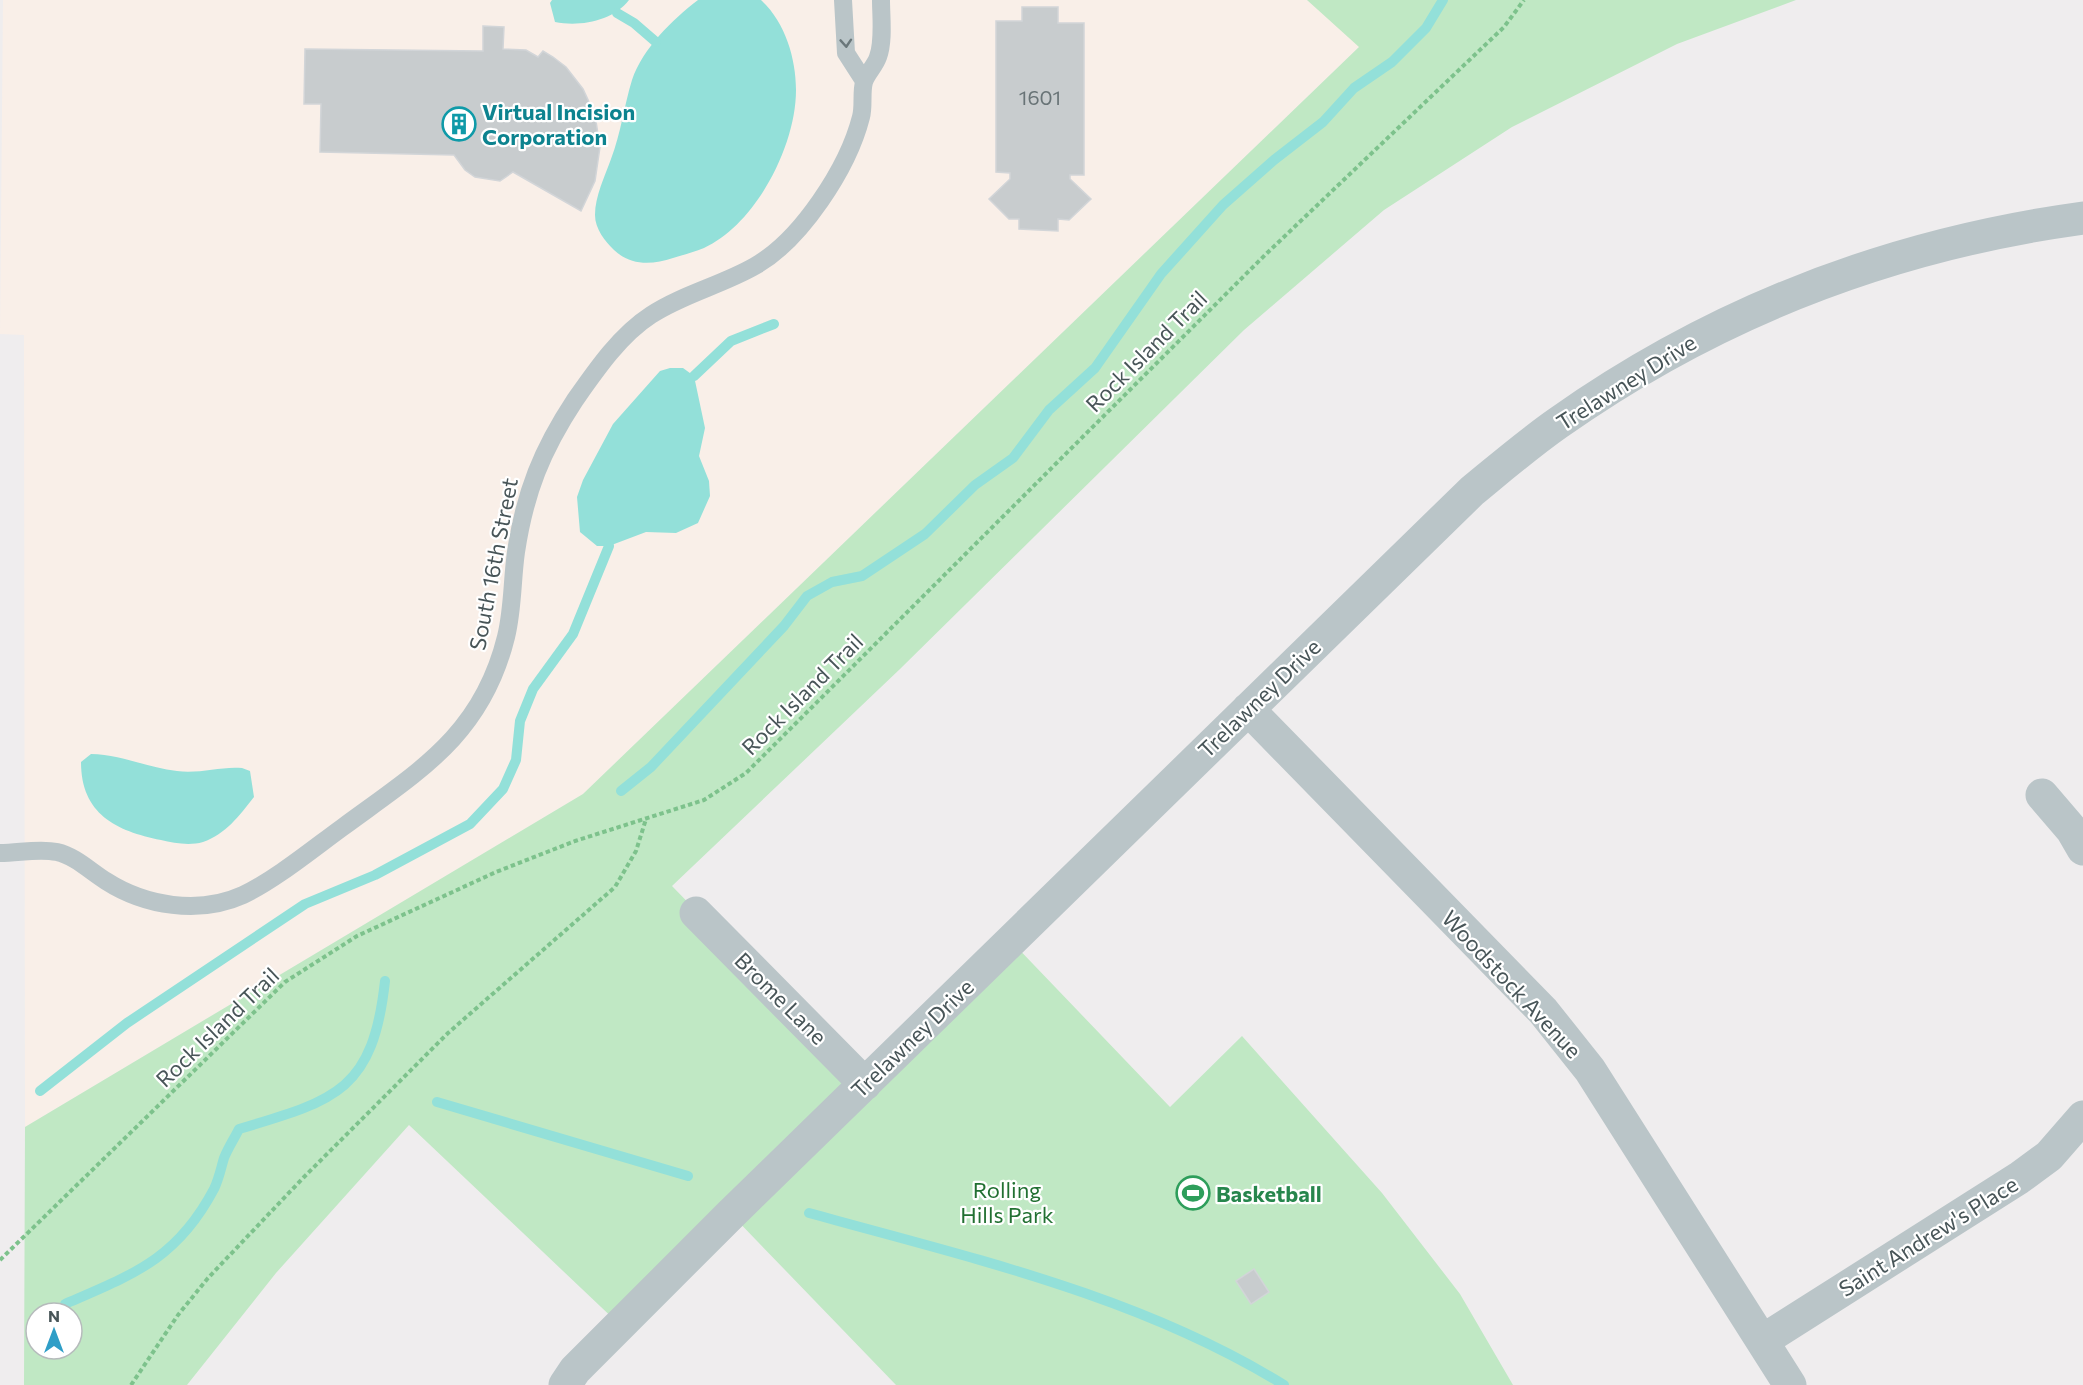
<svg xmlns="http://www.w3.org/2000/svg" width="2083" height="1385" font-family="Commissioner,sans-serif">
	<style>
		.commercial { fill: #f9efe8 }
		.green { fill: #c0e8c4; fill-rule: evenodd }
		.water { fill: #93e0d9 }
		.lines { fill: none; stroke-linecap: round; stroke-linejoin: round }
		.stream { stroke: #93e0d9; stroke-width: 10 }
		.building { fill: #c8ccce; stroke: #d2d5d8; stroke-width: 1.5 }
		.path { stroke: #7dc28c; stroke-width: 4; stroke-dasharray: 4.5 3; stroke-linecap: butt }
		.service { stroke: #bac5c8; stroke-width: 18 }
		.minor { stroke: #bac5c8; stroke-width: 33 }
		.oneway { stroke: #6a777a }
		.labels { text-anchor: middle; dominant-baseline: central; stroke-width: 4.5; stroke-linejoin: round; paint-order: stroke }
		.number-label { font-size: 20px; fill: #687376 }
		.culture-label { font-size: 22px; font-weight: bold; fill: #0d838f; stroke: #fff; text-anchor: start }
		.street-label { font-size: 22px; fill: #485558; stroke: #fff }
		.park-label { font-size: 22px; fill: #227032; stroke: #fff }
		.leisure-label { font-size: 22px; font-weight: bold; fill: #27864d; stroke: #fff; text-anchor: start }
	</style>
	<rect width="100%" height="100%" fill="#efedee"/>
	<path class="commercial" d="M3 0H1307L1360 46 583 794 25 1127 24 335 0 334Z"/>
	<path class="green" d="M1307 0H1796L1677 44 1512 127 1384 210 1244 330 900 669 672 886 865 1084 1011 941 1170 1107 1242 1036 1382 1193 1460 1294 1513 1385H896L731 1214 620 1325 409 1125 276 1273 187 1385H24L25 1127 583 794 1359 47ZM36 1313H72V1349H36Z"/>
	<path class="water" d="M552 0H629C613 21 580 27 555 22L550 3Z
		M698 0H761C785 22 796 58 796 90 796 146 756 224 704 248 694 252 683 255 673 258 652 265 631 266 614 250 605 241 595 229 595 215 595 196 605 176 611 159 621 133 624 106 632 80 643 48 672 20 698 0Z
		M670 368H683L694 376 705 428 699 456 709 481 710 496 698 523 676 533 646 532 609 546H597L580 532 577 497 583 480 613 424 660 371Z
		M91 754C120 754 148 768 177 771 200 774 221 766 242 768L250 771 254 797C239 816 226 834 203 842 189 846 174 843 161 840 116 831 81 814 81 762Z"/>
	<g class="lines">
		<path class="stream" d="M617 13 634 23 656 42
			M694 376 731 341 774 324
			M621 791 651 767 784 626 807 596 832 582 862 576 925 534 975 485 1013 458 1049 410 1095 368 1161 274 1223 205 1274 160 1323 122 1354 88 1392 62 1426 28 1443 0
			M40 1091 127 1023 305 904 375 875 470 824 503 789 516 760 520 721 533 689 573 634 609 546
			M437 1102 688 1176
			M809 1213C971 1258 1140 1296 1284 1385
			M65 1304C134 1274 177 1259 214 1189 219 1179 221 1168 224 1158 228 1148 234 1139 239 1129 337 1100 373 1090 385 981"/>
	</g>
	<path class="building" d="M1022 7H1058V23H1084V175H1070V179L1091 199 1069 220 1058 219V231L1019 229V219H1009L989 199 1010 179V173L996 172V21H1022Z
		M483 26 504 27 503 49 526 50 538 57 543 51 553 57 566 67 583 89 595 115 600 147 595 181 581 211 513 172 500 181 475 177 465 170 454 155 320 152 321 104H304L305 49 483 51Z
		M1254 1269 1269 1292 1251 1304 1236 1281Z"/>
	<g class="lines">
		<path class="path" d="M0 1260 285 982 357 936 496 872 575 841 704 800 746 773 1265 255 1504 27 1524 0
			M131 1385 178 1315 208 1278 304 1177 448 1033 615 887 636 851 646 819"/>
		<path class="service" d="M843 0 846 53 864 81
			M0 853C19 853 39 848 57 852 75 856 90 871 106 881 145 906 199 915 243 895 275 880 314 848 343 827 419 771 482 735 506 637 513 609 512 580 516 552 525 492 542 450 575 400 596 370 620 335 651 315 683 294 722 285 755 266 801 240 848 168 861 117 864 106 861 93 864 82 867 73 875 66 878 57 884 41 881 17 881 0"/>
		<path class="minor" d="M1248 709 1543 1011 1590 1070 1790 1385
			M2042 795 2072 830 2083 849
			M696 913 865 1084
			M1762 1341 2019 1178 2049 1156 2083 1117
			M565 1385 575 1370 731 1214 1472 491C1500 468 1528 444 1558 423 1715 312 1893 244 2083 218"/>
	</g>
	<defs><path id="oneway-chevron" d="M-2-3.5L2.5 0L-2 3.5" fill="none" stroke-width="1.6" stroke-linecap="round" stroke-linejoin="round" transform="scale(1.5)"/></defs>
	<use class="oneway" href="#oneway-chevron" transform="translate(846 43) rotate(86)"/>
	<defs>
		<g id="building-ring" transform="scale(1.725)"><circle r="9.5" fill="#fff" stroke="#0f9aa8" stroke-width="1.5"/><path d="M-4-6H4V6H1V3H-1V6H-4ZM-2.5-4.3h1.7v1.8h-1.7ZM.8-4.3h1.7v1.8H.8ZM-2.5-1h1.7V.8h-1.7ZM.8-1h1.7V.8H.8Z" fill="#0f9aa8"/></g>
		<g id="stadium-ring" transform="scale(1.725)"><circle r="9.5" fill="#fff" stroke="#2e9e5b" stroke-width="1.5"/><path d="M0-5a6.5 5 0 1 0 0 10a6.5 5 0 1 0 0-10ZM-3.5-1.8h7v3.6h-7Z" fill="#2e9e5b"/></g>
	</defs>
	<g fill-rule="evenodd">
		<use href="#building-ring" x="459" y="124"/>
		<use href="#stadium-ring" x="1193" y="1193"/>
	</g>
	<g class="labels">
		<g class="number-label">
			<text x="1040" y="97">1601</text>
		</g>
		<g class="culture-label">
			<text x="482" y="111">Virtual Incision<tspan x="482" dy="25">Corporation</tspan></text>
		</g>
		<g class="street-label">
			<text transform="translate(1146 351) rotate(-45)">Rock Island Trail</text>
			<text transform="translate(1626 382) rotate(-32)">Trelawney Drive</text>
			<text transform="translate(493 564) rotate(-79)">South 16th Street</text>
			<text transform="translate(802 694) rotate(-45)">Rock Island Trail</text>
			<text transform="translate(1259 698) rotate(-44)">Trelawney Drive</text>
			<text transform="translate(1512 984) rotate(47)">Woodstock Avenue</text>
			<text transform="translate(781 998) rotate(45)">Brome Lane</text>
			<text transform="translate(217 1027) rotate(-44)">Rock Island Trail</text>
			<text transform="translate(912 1038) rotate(-44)">Trelawney Drive</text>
			<text transform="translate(1928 1236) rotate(-32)">Saint Andrew's Place</text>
		</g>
		<g class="park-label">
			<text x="1007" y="1189">Rolling<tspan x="1007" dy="25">Hills Park</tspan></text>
		</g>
		<g class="leisure-label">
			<text x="1216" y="1193">Basketball</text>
		</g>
	</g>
	<g transform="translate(54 1331)"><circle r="28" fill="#ffffff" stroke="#b6bbbc" stroke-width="1.5"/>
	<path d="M0-4.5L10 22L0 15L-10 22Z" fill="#2f9ec7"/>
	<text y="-9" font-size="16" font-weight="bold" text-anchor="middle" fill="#485558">N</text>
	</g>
</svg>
